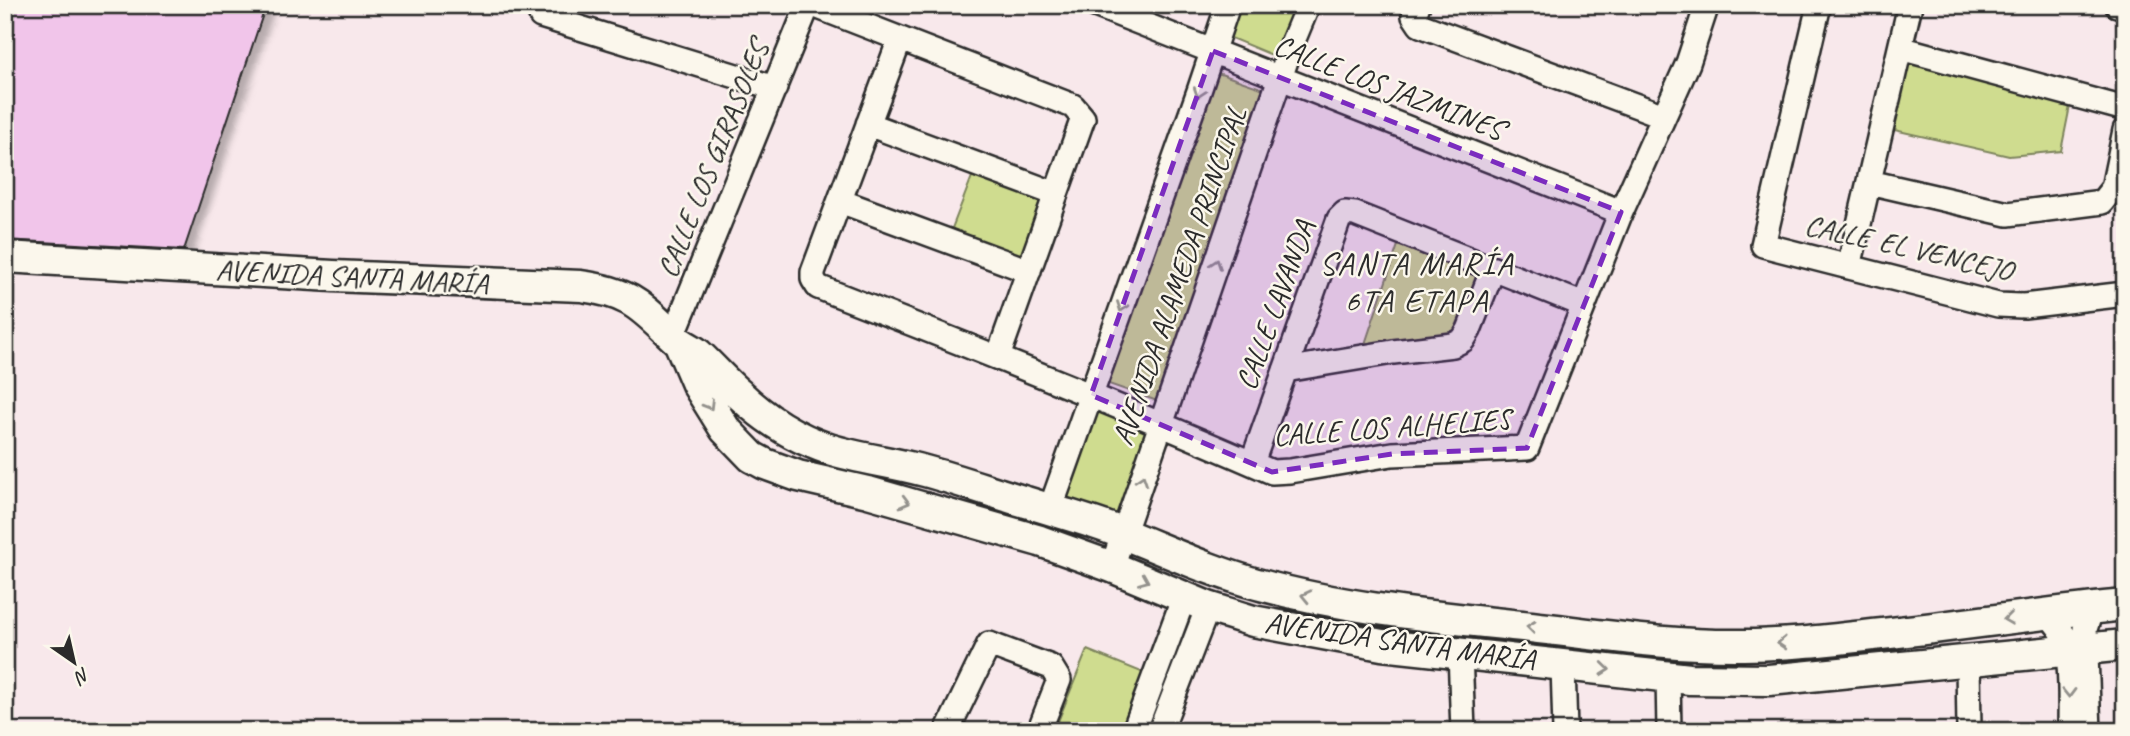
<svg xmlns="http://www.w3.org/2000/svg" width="2130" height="736" font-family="Caveat,sans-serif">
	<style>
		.green { fill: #cfdc8f; stroke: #7d845d; stroke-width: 2 }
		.building { fill: #f1c5ea; stroke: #2b2b2b; stroke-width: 2; filter: url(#shadow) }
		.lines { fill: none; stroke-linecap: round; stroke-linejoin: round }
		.minor-casing { stroke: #2b2b2b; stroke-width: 28 }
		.major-casing { stroke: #2b2b2b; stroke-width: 35 }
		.minor { stroke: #fbf7ec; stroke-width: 23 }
		.major { stroke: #fbf7ec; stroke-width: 30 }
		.oneway { stroke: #93918c }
		.marked { fill: #7b2cbf; fill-opacity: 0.2; stroke: #7b2cbf; stroke-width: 5; stroke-dasharray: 14 9; stroke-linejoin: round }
		.labels { text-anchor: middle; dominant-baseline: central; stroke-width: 5; stroke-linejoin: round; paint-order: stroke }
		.street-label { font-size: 30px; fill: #2b2b2b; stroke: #fbf7ec }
		.neighbourhood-label { font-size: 32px; letter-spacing: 2px; fill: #2b2b2b; stroke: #fbf7ec }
	</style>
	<defs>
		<filter id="shadow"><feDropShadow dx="8" dy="4.5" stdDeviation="3.5" flood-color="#0004"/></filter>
	</defs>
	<rect width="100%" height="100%" fill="#f8e8eb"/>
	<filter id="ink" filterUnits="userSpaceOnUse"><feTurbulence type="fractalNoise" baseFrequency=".0143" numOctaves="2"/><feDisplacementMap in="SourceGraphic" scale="14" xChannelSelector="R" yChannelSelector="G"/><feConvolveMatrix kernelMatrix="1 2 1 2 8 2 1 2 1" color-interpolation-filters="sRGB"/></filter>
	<g filter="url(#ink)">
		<path class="green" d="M1237 5H1299L1279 58 1226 36Z
			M1907 62 2070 106 2061 151 2009 156 1890 129Z
			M1212 71 1270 91 1160 402 1103 382Z
			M973 174 1045 202 1023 259 951 231Z
			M1398 245 1477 276 1452 336 1365 344Z
			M1095 408 1153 429 1118 525 1060 504Z
			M1087 650 1144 673 1121 731H1054Z"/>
		<path class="building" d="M5 5H266L184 250 5 240Z"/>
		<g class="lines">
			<g class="minor-casing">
				<path id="minor" d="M813 5 1073 106 1083 118 998 357
					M1095 5 1621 212
					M1418 5 1414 16 1420 25 1664 116
					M1819 5 1763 245 1998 305 2024 306 2125 294
					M2117 5 2125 7
					M541 16 775 88
					M900 39 813 272V279L818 287C970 346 1122 406 1272 472L1290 471 1392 454 1527 448 1621 212 1688 63 1707 5
					M1900 48 2125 109
					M868 124 1056 194
					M1869 182 2008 214 2102 202 2113 188 2125 130
					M840 201 1029 271
					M1849 267 1910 5
					M673 336 808 5
					M1285 370 1393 352 1453 345 1463 340 1469 330 1493 269
					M1252 463 1339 219 1345 213 1355 214 1584 305
					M1050 510 1199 91 1228 5
					M1112 567 1291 46 1308 5
					M2047 613C2053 620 2060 627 2064 636 2072 655 2070 708 2070 731
					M1460 653 1463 731
					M1968 661 1969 731
					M1563 665 1565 731
					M1668 676 1669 731
					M947 731 989 644 1051 667 1059 680 1039 731
					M1134 731 1184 597
					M1160 731 1208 607
					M2089 731 2085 629 2090 614 2095 608"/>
			</g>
			<g class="major-casing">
				<path id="major" d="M5 257 333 276 581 286C633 293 641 307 678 341 684 346 692 349 698 354 712 367 725 382 739 394 764 418 796 438 829 449 860 459 893 462 925 471 959 480 992 492 1026 502 1057 512 1089 520 1119 532 1165 550 1210 571 1257 584 1347 609 1439 617 1531 627 1601 635 1672 646 1743 645 1786 645 1830 640 1873 635 1957 626 2041 613 2125 605
					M680 344 697 384 725 429 752 457 765 464 798 476 868 492 1040 541 1112 567 1208 607 1253 621 1382 645 1690 679 1769 680 2125 645"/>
			</g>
			<use href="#minor" class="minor"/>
			<use href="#major" class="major"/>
		</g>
		<defs><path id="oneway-chevron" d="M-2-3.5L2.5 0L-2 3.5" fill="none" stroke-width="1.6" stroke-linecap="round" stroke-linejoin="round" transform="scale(1.75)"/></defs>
		<g class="oneway">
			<use href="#oneway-chevron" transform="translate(1199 93) rotate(109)"/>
			<use href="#oneway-chevron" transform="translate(1216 264) rotate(-71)"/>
			<use href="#oneway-chevron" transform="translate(1122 307) rotate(110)"/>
			<use href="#oneway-chevron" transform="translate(709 405) rotate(59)"/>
			<use href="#oneway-chevron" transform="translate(1142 480) rotate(-71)"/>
			<use href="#oneway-chevron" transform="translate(905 502) rotate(15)"/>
			<use href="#oneway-chevron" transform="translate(1144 580) rotate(23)"/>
			<use href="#oneway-chevron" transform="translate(1306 596) rotate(-167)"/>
			<use href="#oneway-chevron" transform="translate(2008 619) rotate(172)"/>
			<use href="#oneway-chevron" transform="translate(1531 627) rotate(-174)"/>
			<use href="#oneway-chevron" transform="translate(1782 643) rotate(177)"/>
			<use href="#oneway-chevron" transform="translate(1605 669) rotate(6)"/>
			<use href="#oneway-chevron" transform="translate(2069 693) rotate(89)"/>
		</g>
	</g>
	<path class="marked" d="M1213 51 1621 212 1527 448 1392 454 1272 472 1091 395Z"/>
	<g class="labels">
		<g class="street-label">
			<text transform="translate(1389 87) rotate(21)">CALLE LOS JAZMINES</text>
			<text transform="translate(712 159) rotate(-68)">CALLE LOS GIRASOLES</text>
			<text transform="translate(1909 247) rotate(13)">CALLE EL VENCEJO</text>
			<text transform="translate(352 276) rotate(3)">AVENIDA SANTA MARÍA</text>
			<text transform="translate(1179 276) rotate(-71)">AVENIDA ALAMEDA PRINCIPAL</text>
			<text transform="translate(1275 305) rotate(-70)">CALLE LAVANDA</text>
			<text transform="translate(1392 427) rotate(-4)">CALLE LOS ALHELIES</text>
			<text transform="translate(1400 641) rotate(8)">AVENIDA SANTA MARÍA</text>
		</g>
		<g class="neighbourhood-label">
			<text x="1417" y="263">SANTA MARÍA<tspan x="1417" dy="37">6TA ETAPA</tspan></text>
		</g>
	</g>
	<rect width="2130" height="736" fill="none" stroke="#fbf7ec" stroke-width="28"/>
	<rect x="14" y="14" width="2102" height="708" fill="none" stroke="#2b2b2b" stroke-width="2.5" filter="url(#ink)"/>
	<g transform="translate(74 662) rotate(146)" stroke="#fbf7ec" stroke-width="5" paint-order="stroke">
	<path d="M0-5L12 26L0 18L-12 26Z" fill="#2b2b2b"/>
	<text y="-10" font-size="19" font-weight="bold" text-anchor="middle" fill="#2b2b2b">N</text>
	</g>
</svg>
